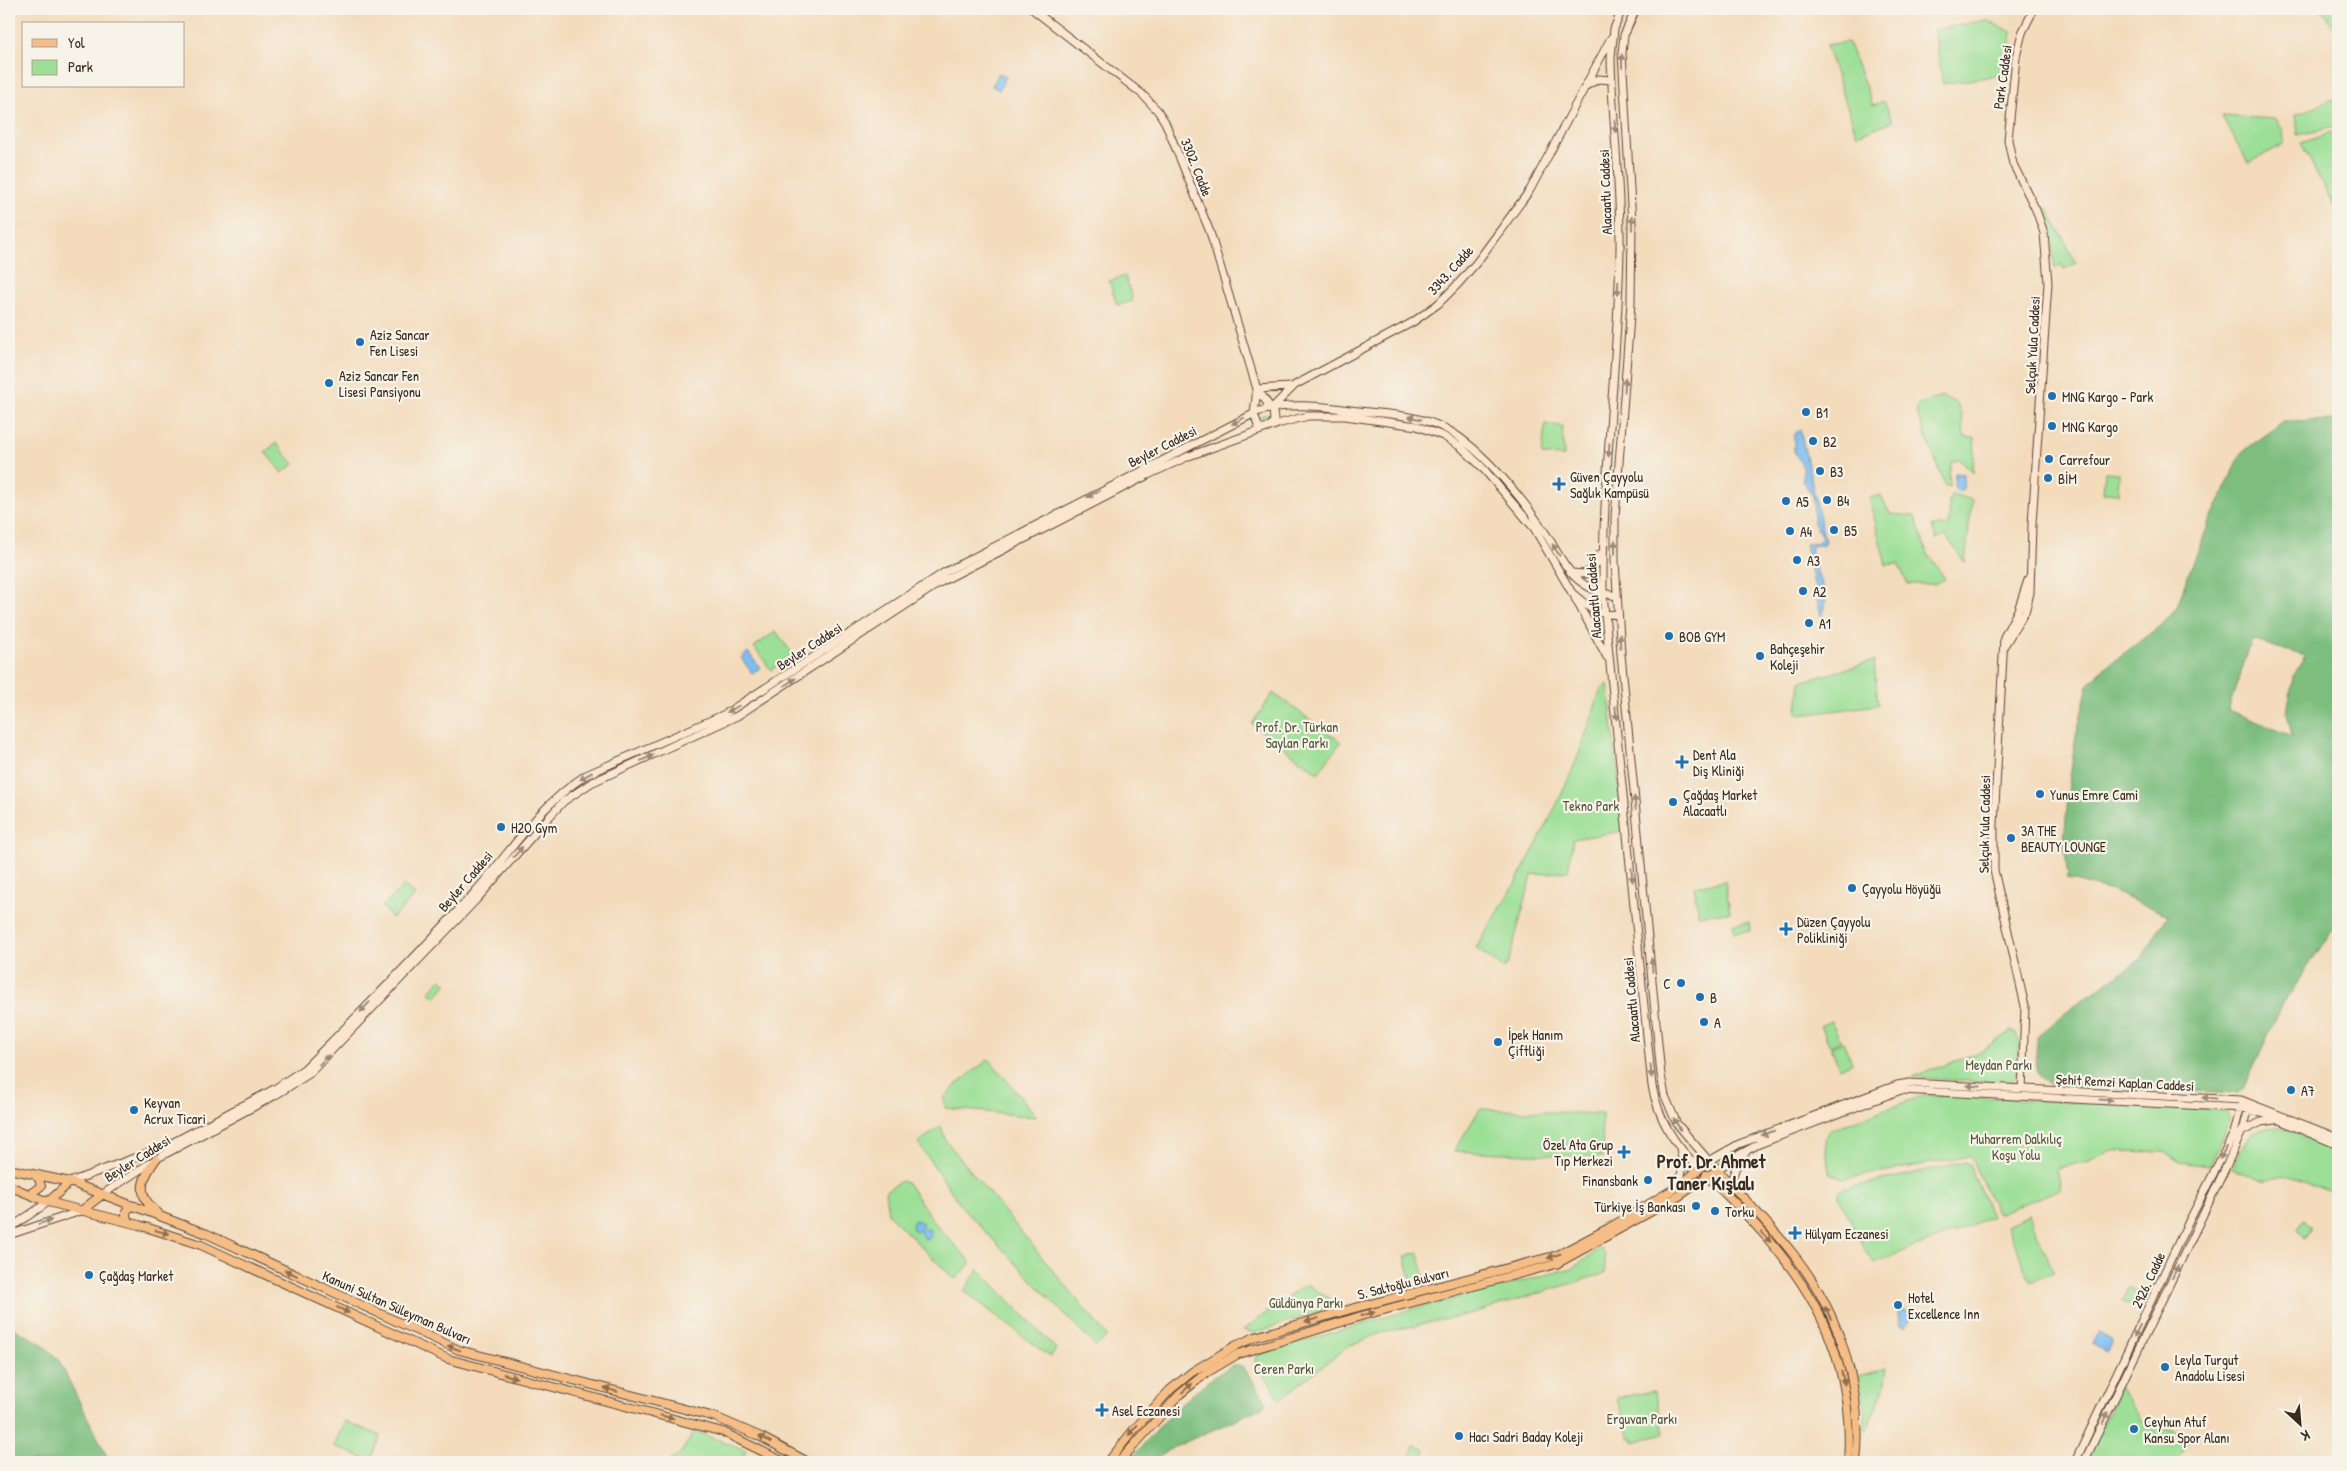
<svg xmlns="http://www.w3.org/2000/svg" width="2347" height="1471" font-family="'Patrick Hand',sans-serif">
	<style>
		.green { fill: #9cdf96; stroke: #6c845a }
		.forest { fill: #7dbe7f; stroke: #5c744e; fill-rule: evenodd }
		.water { fill: #7dbef2; stroke: #5c7488 }
		.lines { fill: none; stroke-linecap: round; stroke-linejoin: round }
		.secondary-casing { stroke: #574536; stroke-width: 9 }
		.primary-casing { stroke: #574536; stroke-width: 10 }
		.secondary { stroke: #fbe5cf; stroke-width: 7 }
		.primary { stroke: #f6be87; stroke-width: 8 }
		.oneway { fill: #9b8876 }
		.oneway2 { fill: #8f6d4d }
		.poi-dot { fill: #1f6fb2; stroke: #f7f3e8; stroke-width: 2 }
		.labels { text-anchor: middle; dominant-baseline: central; stroke-width: 4.5; stroke-linejoin: round; paint-order: stroke }
		.street-label { font-size: 14px; fill: #3b2a1e; stroke: #f7f3e8 }
		.poi-label { font-size: 14px; fill: #3b2a1e; stroke: #f7f3e8; text-anchor: start }
		.park-label { font-size: 14px; fill: #53573c; stroke: #f7f3e8 }
		.district-label { font-size: 19px; font-weight: bold; fill: #3b2a1e; stroke: #f7f3e8 }
	</style>
	<rect width="100%" height="100%" fill="#f7f3e8"/>
	<filter id="ink" filterUnits="userSpaceOnUse"><feTurbulence type="fractalNoise" baseFrequency=".02" numOctaves="2"/><feDisplacementMap in="SourceGraphic" scale="10" xChannelSelector="R" yChannelSelector="G"/><feConvolveMatrix kernelMatrix="1 2 1 2 8 2 1 2 1" color-interpolation-filters="sRGB"/></filter>
	<filter id="wash" filterUnits="userSpaceOnUse"><feTurbulence type="fractalNoise" baseFrequency=".0096" numOctaves="4" result="noise"/><feDisplacementMap in="SourceGraphic" scale="20" xChannelSelector="R" yChannelSelector="G"/><feGaussianBlur stdDeviation="1.12" result="paint"/><feColorMatrix in="noise" values="0 0 0 0 0 0 0 0 0 0 0 0 0 0 0 0 0 1.4 0 .05"/><feComposite in="paint" operator="in"/></filter>
	<g filter="url(#wash)">
		<rect width="100%" height="100%" fill="#f3dbbc"/>
		<path class="green" d="M2319 9H2338V37L2326 14Z
			M1986 20 2012 32 2007 74 1943 84 1934 30Z
			M1848 42 1873 105 1884 101 1893 121 1857 135 1826 45Z
			M2338 97V126L2298 135 2296 115Z
			M2222 116 2276 119 2283 131 2284 141 2282 145 2248 163Z
			M2338 131V214L2301 143Z
			M2047 207 2076 263 2064 269 2061 264 2055 269 2052 241 2044 210Z
			M1125 276 1133 301 1117 305 1109 281Z
			M1943 397 1957 403 1962 417 1964 436 1969 438 1975 437 1973 473 1969 467 1959 460 1952 462 1949 472 1950 486 1946 487 1916 411 1918 404Z
			M1259.5 420a5.5 5.5 0 1 1 11 0a5.5 5.5 0 1 1-11 0Z
			M1545 424 1562 426 1564 456 1542 455Z
			M276 443 294 464 282 473 265 452Z
			M2105 472 2119 473 2118 494 2103 493Z
			M1952 494 1972 500 1965 563 1946 536 1936 539 1932 526H1949V500Z
			M1881 495 1890 514 1915 516 1928 557 1931 558 1945 579 1934 584H1908L1898 564 1886 565 1869 498Z
			M776 631 793 655 771 670 754 647Z
			M1874 661 1878 705 1801 715 1797 712 1800 682Z
			M1608 684 1624 831 1573 839 1568 871 1532 875 1508 964 1504 969 1476 948C1511 893 1545 833 1571 773 1583 746 1591 717 1601 689Z
			M1273 693 1341 742 1318 773 1252 724Z
			M1725 881 1730 912 1698 915 1694 886Z
			M404 885 415 895 393 918 382 907Z
			M1749 922 1750 931 1734 933 1733 924Z
			M441 979 447 984 435 997 429 992Z
			M1831 1021 1841 1041 1830 1046 1820 1026Z
			M2011 1031 2016 1033 2020 1042 2016 1078 2007 1084 1913 1077 1982 1051Z
			M1843 1042 1852 1063 1839 1068 1831 1047Z
			M989 1059 1035 1114 1036 1117 945 1108 944 1098 956 1085Z
			M1927 1094C2023 1100 2120 1104 2217 1110L2226 1112 2229 1116V1121L2210 1166 2180 1162 2165 1152 2109 1151 2090 1161 2057 1168 2061 1189 2000 1213H1996L1970 1156 1843 1179 1829 1173 1825 1138 1830 1130Z
			M1480 1109 1602 1114 1603 1157 1454 1151Z
			M941 1126 946 1141 1107 1336 1096 1347 962 1207 918 1143Z
			M2279 1126 2338 1152V1199L2334 1193 2284 1175 2266 1181 2232 1169C2246 1141 2244 1128 2279 1126Z
			M1965 1162 1969 1164 1991 1217 1874 1263 1868 1256 1839 1197V1192L1842 1189Z
			M901 1181 907 1183 937 1226 970 1261 969 1265 957 1278H953L888 1214 885 1191Z
			M2029 1215 2054 1272 2031 1282 2006 1225Z
			M2304 1220 2311 1227 2305 1239 2298 1229Z
			M1601 1248 1604 1253 1606 1273 1473 1313 1381 1333 1350 1345 1280 1399 1255 1361 1256 1355 1409 1310 1573 1268Z
			M1418 1252 1425 1279 1412 1282 1405 1256Z
			M979 1269 1056 1349 1050 1357 964 1291Z
			M1306 1284 1340 1305 1254 1333 1243 1330Z
			M2128 1288 2138 1293 2130 1305 2122 1301Z
			M1888 1368 1886 1382 1867 1430 1864 1429 1866 1410 1858 1376Z
			M2119 1388 2141 1420 2190 1437 2176 1462H2084Z
			M1654 1391 1664 1433 1634 1442 1633 1438 1630 1439 1617 1398Z
			M345 1421 381 1436 371 1461 334 1446Z
			M695 1431 746 1450 742 1462H669L680 1454Z
			M1414 1446 1425 1449 1421 1462H1409Z"/>
		<path class="forest" d="M2338 420V921L2282 1006 2243 1089 2238 1093 2050 1085C2028 1073 2038 1058 2037 1037L2080 1001 2141 959 2168 915 2111 891 2068 879 2064 841 2069 785 2075 741 2088 685 2102 670 2160 626 2177 607 2188 575 2210 521 2242 452 2285 421ZM2252 640 2305 656 2293 677 2287 713 2292 736 2228 710Z
			M9 1326 41 1343 58 1359 110 1462H9Z
			M1233 1365H1240L1244 1368 1265 1399 1266 1403 1263 1407 1177 1446 1148 1462H1128C1161 1425 1189 1390 1233 1365Z"/>
		<path class="water" d="M999 73 1006 77 999 90 992 86Z
			M1800 429 1825 541 1823 544 1812 546C1808 564 1836 600 1821 616L1805 544 1817 543 1822 537 1814 523 1813 496 1803 481V467L1794 451V434Z
			M1955 473 1964 474 1963 489 1958 492 1954 488Z
			M748 652 760 668 752 673 741 658Z
			M916 1220 923 1223 921 1226 923 1229H929L931 1236 929 1239H925L918 1229 915 1231 912 1228 913 1222Z
			M1903 1310 1913 1314 1906 1327 1899 1324 1898 1313Z
			M2099 1332 2113 1340 2106 1352 2092 1344Z"/>
	</g>
	<g filter="url(#ink)">
		<g class="lines">
			<g class="secondary-casing">
				<path id="secondary" d="M1032 9 1142 94 1158 111 1165 122 1210 232 1257 389 1273 411 1274 420 1271 426
					M1622 9 1614 29 1611 57C1612 121 1621 185 1620 250 1618 365 1602 479 1603 594L1652 1086C1659 1120 1674 1145 1699 1168
					M1636 9 1624 35 1622 53 1632 223 1631 303 1615 517V561L1621 654 1661 1075 1665 1096 1677 1124 1709 1161 1739 1144 1897 1085 1909 1083 2241 1100 2338 1138
					M1586 86 1598 79 1612 80
					M1257 389 1254 414 1258 426 1263 429
					M1257 389 1291 387
					M1272 408 1295 385 1413 322 1438 304 1458 284 1477 262 1530 190 1611 38
					M1571 573 1586 574 1597 563 1600 554
					M1575 598 1607 657
					M2004 646 2025 612 2030 593 2032 524 2048 283 2044 233 2036 210 2013 164 2008 140 2016 57 2022 33 2034 9
					M2022 1093 2025 1006 1994 870V825L2004 637 2018 610 2028 580
					M2243 1131 2261 1122 2275 1120
					M1717 1170 1740 1154 1759 1144 1901 1090 2243 1108 2265 1114 2338 1145
					M70 1182 166 1146 276 1088 304 1069C362 1012 419 953 474 893 512 851 536 808 586 775L725 714 945 572 1257 412C1289 401 1327 407 1359 411 1389 414 1421 415 1448 430 1483 450 1524 500 1546 534 1556 549 1563 566 1576 578 1588 589 1602 594 1617 596
					M1730 1184 1736 1167 1746 1152
					M1679 1186 1683 1165 1680 1148
					M103 1194 156 1159 274 1096 309 1074 477 899 549 817 564 801 591 783 737 716 941 582 1148 475 1189 456 1281 423 1308 416H1345L1417 426 1443 436 1461 447 1482 467 1534 528 1572 593 1595 612 1618 615
					M9 1229 48 1202
					M9 1235 81 1211
					M2075 1462 2182 1235 2234 1133 2241 1105
					M2084 1462 2224 1171 2244 1127 2249 1107"/>
			</g>
			<g class="primary-casing">
				<path id="primary" d="M156 1159C141 1180 135 1195 158 1213
					M9 1169 70 1182 207 1234 459 1350 715 1417 761 1437 808 1462
					M1706 1175C1793 1257 1857 1337 1848 1462
					M9 1186 48 1202 139 1225 201 1245 448 1359 723 1432 784 1462
					M30 1194 41 1186 39 1179 35 1175
					M48 1202 70 1182
					M81 1211 103 1194
					M131 1223 126 1218V1212L130 1207 135 1206
					M1108 1462 1132 1432 1170 1390 1192 1372 1235 1346 1255 1337 1351 1309 1558 1255 1609 1228 1679 1186 1709 1161C1737 1192 1768 1222 1794 1255 1839 1312 1864 1389 1856 1462
					M1119 1462 1180 1394 1206 1373 1238 1354 1361 1316 1556 1264 1679 1196 1717 1170"/>
			</g>
			<use href="#secondary" class="secondary"/>
			<use href="#primary" class="primary"/>
		</g>
		<defs><path id="oneway-solid" d="M-6-.8H1V-3.2L6.5 0L1 3.2V.8H-6Z" transform="scale(1.25)"/></defs>
		<g class="oneway">
			<use href="#oneway-solid" transform="translate(1622 61) rotate(-91)"/>
			<use href="#oneway-solid" transform="translate(1615 126) rotate(86)"/>
			<use href="#oneway-solid" transform="translate(1632 223) rotate(-90)"/>
			<use href="#oneway-solid" transform="translate(1618 288) rotate(93)"/>
			<use href="#oneway-solid" transform="translate(1625 385) rotate(-86)"/>
			<use href="#oneway-solid" transform="translate(1415 418) rotate(-167)"/>
			<use href="#oneway-solid" transform="translate(1238 421) rotate(153)"/>
			<use href="#oneway-solid" transform="translate(1609 450) rotate(94)"/>
			<use href="#oneway-solid" transform="translate(1093 494) rotate(153)"/>
			<use href="#oneway-solid" transform="translate(1615 547) rotate(-90)"/>
			<use href="#oneway-solid" transform="translate(1556 550) rotate(-122)"/>
			<use href="#oneway-solid" transform="translate(1620 641) rotate(-93)"/>
			<use href="#oneway-solid" transform="translate(790 682) rotate(-33)"/>
			<use href="#oneway-solid" transform="translate(733 709) rotate(150)"/>
			<use href="#oneway-solid" transform="translate(1616 713) rotate(84)"/>
			<use href="#oneway-solid" transform="translate(647 758) rotate(-24)"/>
			<use href="#oneway-solid" transform="translate(586 776) rotate(149)"/>
			<use href="#oneway-solid" transform="translate(1635 803) rotate(-96)"/>
			<use href="#oneway-solid" transform="translate(518 852) rotate(-49)"/>
			<use href="#oneway-solid" transform="translate(1632 875) rotate(85)"/>
			<use href="#oneway-solid" transform="translate(1652 965) rotate(-94)"/>
			<use href="#oneway-solid" transform="translate(365 1007) rotate(134)"/>
			<use href="#oneway-solid" transform="translate(324 1060) rotate(-45)"/>
			<use href="#oneway-solid" transform="translate(1651 1071) rotate(85)"/>
			<use href="#oneway-solid" transform="translate(1974 1086) rotate(-177)"/>
			<use href="#oneway-solid" transform="translate(2209 1098) rotate(-177)"/>
			<use href="#oneway-solid" transform="translate(2106 1100) rotate(3)"/>
			<use href="#oneway-solid" transform="translate(1677 1124) rotate(-121)"/>
			<use href="#oneway-solid" transform="translate(1768 1133) rotate(160)"/>
			<use href="#oneway-solid" transform="translate(2223 1153) rotate(117)"/>
			<use href="#oneway-solid" transform="translate(45 1222) rotate(-18)"/>
			<use href="#oneway-solid" transform="translate(2175 1272) rotate(-64)"/>
			<use href="#oneway-solid" transform="translate(2137 1331) rotate(116)"/>
			<use href="#oneway-solid" transform="translate(2105 1418) rotate(-65)"/>
		</g>
		<g class="oneway2">
			<use href="#oneway-solid" transform="translate(162 1232) rotate(16)"/>
			<use href="#oneway-solid" transform="translate(1766 1237) rotate(47)"/>
			<use href="#oneway-solid" transform="translate(1554 1256) rotate(161)"/>
			<use href="#oneway-solid" transform="translate(291 1273) rotate(-155)"/>
			<use href="#oneway-solid" transform="translate(343 1310) rotate(25)"/>
			<use href="#oneway-solid" transform="translate(1828 1313) rotate(-116)"/>
			<use href="#oneway-solid" transform="translate(1368 1314) rotate(-15)"/>
			<use href="#oneway-solid" transform="translate(1312 1320) rotate(164)"/>
			<use href="#oneway-solid" transform="translate(454 1348) rotate(-159)"/>
			<use href="#oneway-solid" transform="translate(510 1376) rotate(15)"/>
			<use href="#oneway-solid" transform="translate(1843 1378) rotate(76)"/>
			<use href="#oneway-solid" transform="translate(1187 1388) rotate(-41)"/>
			<use href="#oneway-solid" transform="translate(611 1390) rotate(-165)"/>
			<use href="#oneway-solid" transform="translate(667 1417) rotate(14)"/>
			<use href="#oneway-solid" transform="translate(1133 1430) rotate(131)"/>
			<use href="#oneway-solid" transform="translate(765 1439) rotate(-152)"/>
		</g>
	</g>
	<g class="poi-dot">
		<circle cx="360" cy="342" r="5"/>
		<circle cx="329" cy="383" r="5"/>
		<circle cx="2052" cy="396" r="5"/>
		<circle cx="1806" cy="412" r="5"/>
		<circle cx="2052" cy="426" r="5"/>
		<circle cx="1813" cy="441" r="5"/>
		<circle cx="2049" cy="459" r="5"/>
		<circle cx="1820" cy="471" r="5"/>
		<circle cx="2048" cy="478" r="5"/>
		<path d="M1556.5 476.5h5v5h5v5h-5v5h-5v-5h-5v-5h5z"/>
		<circle cx="1827" cy="500" r="5"/>
		<circle cx="1786" cy="501" r="5"/>
		<circle cx="1834" cy="530" r="5"/>
		<circle cx="1790" cy="531" r="5"/>
		<circle cx="1797" cy="560" r="5"/>
		<circle cx="1803" cy="591" r="5"/>
		<circle cx="1809" cy="623" r="5"/>
		<circle cx="1669" cy="636" r="5"/>
		<circle cx="1760" cy="656" r="5"/>
		<path d="M1679.5 754.5h5v5h5v5h-5v5h-5v-5h-5v-5h5z"/>
		<circle cx="2040" cy="794" r="5"/>
		<circle cx="1673" cy="802" r="5"/>
		<circle cx="501" cy="827" r="5"/>
		<circle cx="2011" cy="838" r="5"/>
		<circle cx="1852" cy="888" r="5"/>
		<path d="M1783.5 921.5h5v5h5v5h-5v5h-5v-5h-5v-5h5z"/>
		<circle cx="1681" cy="983" r="5"/>
		<circle cx="1700" cy="997" r="5"/>
		<circle cx="1704" cy="1022" r="5"/>
		<circle cx="1498" cy="1042" r="5"/>
		<circle cx="2291" cy="1090" r="5"/>
		<circle cx="134" cy="1110" r="5"/>
		<path d="M1621.5 1144.5h5v5h5v5h-5v5h-5v-5h-5v-5h5z"/>
		<circle cx="1648" cy="1180" r="5"/>
		<circle cx="1696" cy="1206" r="5"/>
		<circle cx="1715" cy="1211" r="5"/>
		<path d="M1792.5 1225.5h5v5h5v5h-5v5h-5v-5h-5v-5h5z"/>
		<circle cx="89" cy="1275" r="5"/>
		<circle cx="1898" cy="1305" r="5"/>
		<circle cx="2165" cy="1367" r="5"/>
		<path d="M1099.5 1402.5h5v5h5v5h-5v5h-5v-5h-5v-5h5z"/>
		<circle cx="2134" cy="1429" r="5"/>
		<circle cx="1459" cy="1436" r="5"/>
	</g>
	<g class="labels">
		<g class="street-label">
			<text transform="translate(2002 77) rotate(-82)">Park Caddesi</text>
			<text transform="translate(1197 167) rotate(68)">3302. Cadde</text>
			<text transform="translate(1605 192) rotate(-92)">Alacaatlı Caddesi</text>
			<text transform="translate(1450 270) rotate(-48)">3343. Cadde</text>
			<text transform="translate(2032 345) rotate(-87)">Selçuk Yula Caddesi</text>
			<text transform="translate(1162 446) rotate(-27)">Beyler Caddesi</text>
			<text transform="translate(1593 596) rotate(-94)">Alacaatlı Caddesi</text>
			<text transform="translate(809 646) rotate(-33)">Beyler Caddesi</text>
			<text transform="translate(1984 824) rotate(-89)">Selçuk Yula Caddesi</text>
			<text transform="translate(465 881) rotate(-49)">Beyler Caddesi</text>
			<text transform="translate(1631 1000) rotate(-95)">Alacaatlı Caddesi</text>
			<text transform="translate(2125 1082) rotate(3)">Şehit Remzi Kaplan Caddesi</text>
			<text transform="translate(137 1158) rotate(-32)">Beyler Caddesi</text>
			<text transform="translate(2148 1280) rotate(-65)">2926. Cadde</text>
			<text transform="translate(1403 1283) rotate(-14)">S. Saltoğlu Bulvarı</text>
			<text transform="translate(397 1307) rotate(24)">Kanuni Sultan Süleyman Bulvarı</text>
		</g>
		<g class="poi-label">
			<text x="370" y="334">Aziz Sancar<tspan x="370" dy="16">Fen Lisesi</tspan></text>
			<text x="339" y="375">Aziz Sancar Fen<tspan x="339" dy="16">Lisesi Pansiyonu</tspan></text>
			<text x="2062" y="396">MNG Kargo - Park</text>
			<text x="1816" y="412">B1</text>
			<text x="2062" y="426">MNG Kargo</text>
			<text x="1823" y="441">B2</text>
			<text x="2059" y="459">Carrefour</text>
			<text x="1830" y="471">B3</text>
			<text x="1570" y="476">Güven Çayyolu<tspan x="1570" dy="16">Sağlık Kampüsü</tspan></text>
			<text x="2058" y="478">BİM</text>
			<text x="1837" y="500">B4</text>
			<text x="1796" y="501">A5</text>
			<text x="1844" y="530">B5</text>
			<text x="1800" y="531">A4</text>
			<text x="1807" y="560">A3</text>
			<text x="1813" y="591">A2</text>
			<text x="1819" y="623">A1</text>
			<text x="1679" y="636">BOB GYM</text>
			<text x="1770" y="648">Bahçeşehir<tspan x="1770" dy="16">Koleji</tspan></text>
			<text x="1693" y="754">Dent Ala<tspan x="1693" dy="16">Diş Kliniği</tspan></text>
			<text x="1683" y="794">Çağdaş Market<tspan x="1683" dy="16">Alacaatlı</tspan></text>
			<text x="2050" y="794">Yunus Emre Cami</text>
			<text x="511" y="827">H2O Gym</text>
			<text x="2021" y="830">3A THE<tspan x="2021" dy="16">BEAUTY LOUNGE</tspan></text>
			<text x="1862" y="888">Çayyolu Höyüğü</text>
			<text x="1797" y="921">Düzen Çayyolu<tspan x="1797" dy="16">Polikliniği</tspan></text>
			<text x="1671" y="983" text-anchor="end">C</text>
			<text x="1710" y="997">B</text>
			<text x="1714" y="1022">A</text>
			<text x="1508" y="1034">İpek Hanım<tspan x="1508" dy="16">Çiftliği</tspan></text>
			<text x="2301" y="1090">A7</text>
			<text x="144" y="1102">Keyvan<tspan x="144" dy="16">Acrux Ticari</tspan></text>
			<text x="1613" y="1144" text-anchor="end">Özel Ata Grup<tspan x="1613" dy="16">Tıp Merkezi</tspan></text>
			<text x="1638" y="1180" text-anchor="end">Finansbank</text>
			<text x="1686" y="1206" text-anchor="end">Türkiye İş Bankası</text>
			<text x="1725" y="1211">Torku</text>
			<text x="1805" y="1233">Hülyam Eczanesi</text>
			<text x="99" y="1275">Çağdaş Market</text>
			<text x="1908" y="1297">Hotel<tspan x="1908" dy="16">Excellence Inn</tspan></text>
			<text x="2175" y="1359">Leyla Turgut<tspan x="2175" dy="16">Anadolu Lisesi</tspan></text>
			<text x="1112" y="1410">Asel Eczanesi</text>
			<text x="2144" y="1421">Ceyhun Atuf<tspan x="2144" dy="16">Kansu Spor Alanı</tspan></text>
			<text x="1469" y="1436">Hacı Sadri Baday Koleji</text>
		</g>
		<g class="park-label">
			<text x="1297" y="726">Prof. Dr. Türkan<tspan x="1297" dy="16">Saylan Parkı</tspan></text>
			<text x="1591" y="805">Tekno Park</text>
			<text x="1999" y="1064">Meydan Parkı</text>
			<text x="2016" y="1138">Muharrem Dalkılıç<tspan x="2016" dy="16">Koşu Yolu</tspan></text>
			<text x="1306" y="1302">Güldünya Parkı</text>
			<text x="1284" y="1368">Ceren Parkı</text>
			<text x="1642" y="1418">Erguvan Parkı</text>
		</g>
		<g class="district-label">
			<text x="1711" y="1161">Prof. Dr. Ahmet<tspan x="1711" dy="22">Taner Kışlalı</tspan></text>
		</g>
	</g>
	<rect width="2347" height="1471" fill="none" stroke="#f7f3e8" stroke-width="30"/>
	<rect x="22" y="22" width="162" height="65" fill="#f7f3e8" stroke="#aca397"/>
	<rect x="32" y="39" width="25" height="8" fill="#f6be87" stroke="#aca397"/>
	<text x="68" y="48" font-size="15" fill="#3b2a1e">Yol</text>
	<rect x="32" y="60" width="25" height="15" fill="#9cdf96" stroke="#aca397"/>
	<text x="68" y="72" font-size="15" fill="#3b2a1e">Park</text>
	<g transform="translate(2300 1424) rotate(154)" stroke="#f7f3e8" stroke-width="4" paint-order="stroke">
	<path d="M0-4L9 19L0 12L-9 19Z" fill="#3b2a1e"/>
	<text y="-8" font-size="14" font-weight="bold" text-anchor="middle" fill="#3b2a1e">K</text>
	</g>
</svg>
